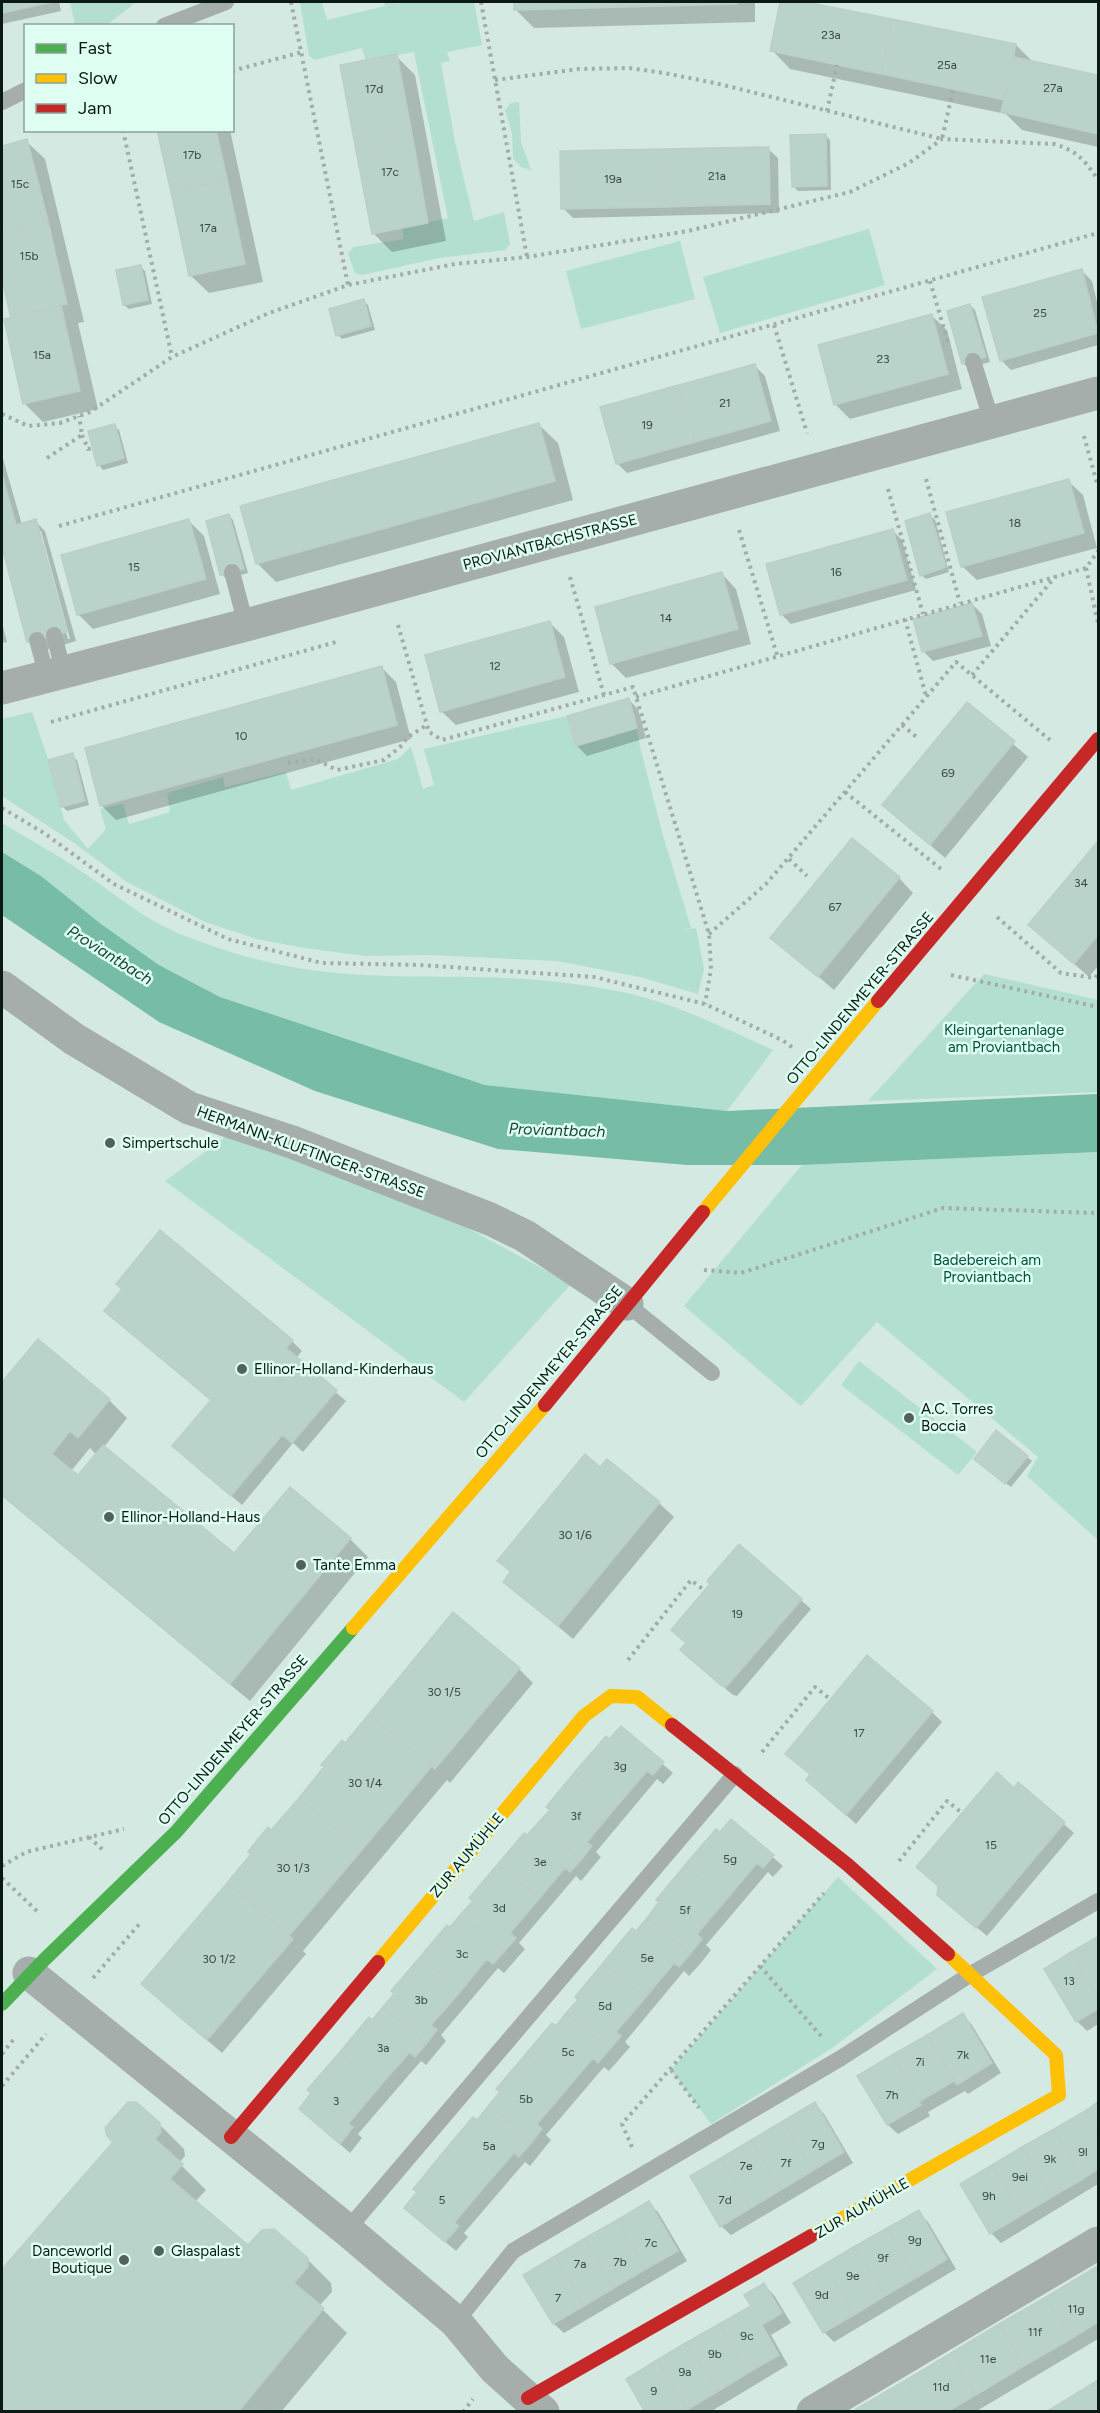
<svg xmlns="http://www.w3.org/2000/svg" width="1100" height="2413" font-family="Figtree,sans-serif">
	<style>
		.green { fill: #b3dfd0 }
		.water { fill: #76bca7 }
		.shadow { fill: #0003; fill-rule: evenodd }
		.building { fill: #b9d3ca; stroke: #bdcec8; stroke-width: 1.5 }
		.lines { fill: none; stroke-linecap: round; stroke-linejoin: round }
		.path { stroke: #a2aca8; stroke-width: 4; stroke-dasharray: 3 4.5; stroke-linecap: butt }
		.lane { stroke: #a6aeab; stroke-width: 16 }
		.street { stroke: #a6aeab; stroke-width: 33 }
		.fast { stroke: #4caf50; stroke-width: 14 }
		.slow { stroke: #ffc107; stroke-width: 14 }
		.jam { stroke: #c62828; stroke-width: 14 }
		.poi-dot { fill: #51625c; stroke: #defef2; stroke-width: 2 }
		.labels { text-anchor: middle; dominant-baseline: central; stroke-width: 5; stroke-linejoin: round; paint-order: stroke }
		.number-label { font-size: 12px; fill: #384843 }
		.street-label { font-size: 15px; fill: #0b1915; stroke: #defef2 }
		.park-label { font-size: 15px; fill: #005140; stroke: #defef2 }
		.poi-label { font-size: 15px; fill: #0b1915; stroke: #defef2; text-anchor: start }
		.water-label { font-size: 16px; font-style: italic; fill: #1a4237; stroke: #defef2 }
	</style>
	<rect width="100%" height="100%" fill="#d4e9e1"/>
	<path class="green" d="M70 2H136L107 25H75Z
		M300 2H322L327 20 385 6 384 2H395L396 4 407 2H474L482 45 447 52 450 61 441 63 455 142 474 221 504 212 510 244 505 250 439 258 362 275 355 273 348 253 354 247 404 239 402 228 448 218 414 52 366 61 362 48 315 60 309 56Z
		M519 102 521 142 531 170 521 167 513 158 512 133 505 110 511 103Z
		M869 229 885 285 720 333 703 277Z
		M680 241 695 299 581 329 566 271Z
		M32 712 48 759 64 820 88 849 106 829 100 809 123 804 129 824 170 812 167 793 223 777 225 787 286 772 291 790 398 759 411 747 423 789 434 785 424 749 567 716 576 746 637 728 640 747 662 832 691 928 678 931 696 928 704 969 698 994 640 977 557 961 428 955 365 956 304 948 257 939 205 922 127 882 74 843 2 796V719Z
		M2 823C25 837 49 850 72 865 98 882 123 902 150 919 184 939 248 959 287 966 373 983 462 972 549 981 584 985 623 990 656 1001 697 1014 735 1033 773 1050L727 1111 485 1085 220 997 159 965 101 924 41 876 2 852Z
		M984 974 1098 1000V1092L868 1101Z
		M231 1133 449 1218 571 1284 464 1402 165 1181Z
		M1098 1152V1540L1027 1476 1038 1457 877 1322 801 1406 684 1306 802 1165Z
		M859 1361 977 1452 958 1475 841 1385Z
		M838 1877 937 1969 832 2048 711 2124 671 2070Z"/>
	<path class="water" d="M2 852 41 876 101 924 159 965 220 997 485 1085 727 1111 1098 1094V1152L802 1165H687L498 1149 315 1091 159 1022 2 915Z"/>
	<path class="shadow" d="M2 2H59L61 11 2 24Z
		M515 2H755V22L534 28 515 9Z
		M782 2H798L1016 45 1033 62 1098 77V147L1022 130 1006 114 790 69 772 50Z
		M396 56 415 75 446 241 392 252 373 233Z
		M159 130H230L263 282 209 293 190 275Z
		M825 135 830 140 831 190 798 191 793 186Z
		M26 141 45 159 84 322 78 323 98 409 43 422 25 404 6 320 12 319 2 274V147Z
		M768 149 778 158 779 213 573 218 563 208Z
		M140 266 145 271 152 304 129 309 124 305Z
		M1082 271 1092 281 1098 306V345L1011 370 1001 360Z
		M364 301 368 305 375 330 342 339 338 335Z
		M970 305 975 310 990 362 968 368 963 363Z
		M932 316 947 330 962 389 850 419 836 405 820 346Z
		M755 366 765 376 780 431 627 473 617 463Z
		M539 425 558 443 573 500 276 582 257 563Z
		M114 426 119 430 128 463 103 470 99 465Z
		M2 455 22 525 35 521 45 531 76 641 39 652 29 642 2 542ZM37 531H41L70 639H68Z
		M1068 481 1083 495 1097 548 977 580 962 566Z
		M229 515 233 520 248 573 226 579 222 574Z
		M930 515 935 520 949 572 926 579 921 575Z
		M189 521 204 536 220 594 93 629 78 614Z
		M892 530 902 540 916 590 791 624 781 614Z
		M722 574 736 589 751 644 626 678 612 664 597 608Z
		M972 604 982 614 991 646 933 661 923 651Z
		M549 622 564 637 579 692 456 725 441 711Z
		M2 623 7 642 2 643Z
		M381 667 396 682 411 739 116 820 102 806 87 749Z
		M628 699 638 709 646 738 587 756 577 746 569 717Z
		M967 704 1028 757 945 858 884 805Z
		M72 755 77 760 89 805 67 811 62 806Z
		M1098 843V966L1089 977 1030 925Z
		M899 878 913 893 834 990 772 937Z
		M161 1232 292 1341 302 1351 296 1358 346 1401 303 1452 293 1443 242 1505 184 1456 212 1401 116 1320 124 1290Z
		M38 1341 109 1400 127 1418 104 1447 235 1555 350 1539 368 1557 250 1701 2 1496V1385ZM90 1448 97 1455 78 1478 71 1471Z
		M1027 1457 1032 1461 1011 1487 980 1464Z
		M600 1469 659 1503 674 1517 573 1639 505 1582 511 1573 499 1561Z
		M801 1600 811 1609 737 1696 733 1695 691 1659 687 1644Z
		M519 1669 533 1683 450 1783 447 1780 303 1951 306 1954 222 2053 158 1998 271 1832 345 1746Z
		M932 1712 942 1722 856 1824 818 1790 811 1775 787 1754Z
		M621 1728 673 1773 663 1784 657 1779 596 1852 601 1857 581 1881 576 1876 519 1943 525 1949 504 1973 498 1968 441 2035 446 2041 426 2065 421 2061 358 2134 362 2138 350 2153 301 2109Z
		M1019 1784 1074 1833 987 1936 949 1904Z
		M731 1821 783 1866 773 1877 768 1872 706 1945 711 1950 700 1964 689 1976 684 1971 625 2042 630 2047 609 2071 604 2067 546 2135 551 2140 542 2151 530 2166 525 2162 464 2233 468 2237 456 2251 416 2217 477 2122Z
		M1098 1938V2024L1087 2031 1077 2021 1046 1969Z
		M963 2015 972 2025 1001 2073 968 2094 965 2091 928 2112 930 2116 898 2134 888 2125 859 2076Z
		M814 2104 824 2114 853 2163 731 2235 721 2226Z
		M1098 2104V2184L1001 2243 991 2233 962 2185Z
		M159 2124 184 2149 185 2156 179 2163 206 2190 195 2202 248 2247 307 2259 331 2283 332 2292 319 2306 347 2333 281 2412H2V2271Z
		M648 2203 658 2212 687 2261 564 2333 554 2324 525 2275Z
		M918 2212 928 2222 956 2269 834 2342 824 2332 795 2284Z
		M1098 2267V2339L975 2412H852Z
		M764 2285 774 2295 791 2323 771 2335 788 2365 710 2412H647L753 2306Z"/>
	<path class="building" d="M2 2H52L2 13Z
		M514 2H737V4L514 10Z
		M780 2H806L892 19 881 74 770 51Z
		M892 19 1016 44 1005 100 881 74Z
		M397 54 413 139 356 150 340 65Z
		M1014 57 1098 75V134L1001 112Z
		M157 130H216L227 179 171 192Z
		M826 134 827 186 792 187 790 135Z
		M27 139 48 221 2 232V146Z
		M413 139 428 223 372 234 356 150Z
		M769 147 770 204 665 207 664 149Z
		M664 149 665 207 561 209 560 151Z
		M227 179 245 264 189 276 171 192Z
		M48 221 67 304 11 318 2 279V232Z
		M141 265 148 300 123 305 116 270Z
		M1082 269 1098 333 1000 361 982 297Z
		M364 299 371 326 336 336 329 309Z
		M970 304 986 357 962 364 947 311Z
		M61 305 80 391 23 404 4 319Z
		M932 314 948 374 834 405 818 345Z
		M755 364 771 421 695 442 679 385Z
		M679 385 695 442 616 464 600 407Z
		M539 423 555 481 256 564 240 506Z
		M115 424 124 458 97 466 88 431Z
		M2 474 16 525 36 519 67 632 27 642 2 547Z
		M1069 479 1084 533 961 567 946 512Z
		M930 513 946 567 920 576 905 521Z
		M229 514 244 569 220 575 206 521Z
		M189 519 206 579 77 615 61 555Z
		M893 529 907 580 780 615 766 564Z
		M722 572 738 629 610 664 595 607Z
		M972 603 982 636 922 652 913 619Z
		M550 621 565 677 440 712 425 655Z
		M382 666 397 725 100 806 85 748Z
		M629 698 637 728 576 746 567 716Z
		M967 702 1015 741 930 845 882 805Z
		M73 753 85 801 61 807 48 760Z
		M852 838 900 877 818 977 770 938Z
		M1098 841V935L1074 964 1028 925Z
		M160 1230 293 1340 286 1348 337 1390 292 1443 282 1435 231 1496 172 1446 211 1400 104 1311 122 1289 116 1284Z
		M38 1339 110 1399 78 1438 70 1431 52 1454 78 1475 103 1445 234 1553 290 1487 351 1538 230 1684 2 1495V1382Z
		M996 1430 1028 1456 1005 1484 974 1459Z
		M585 1454 600 1467 607 1459 660 1502 558 1626 503 1582 511 1571 497 1561Z
		M739 1544 802 1599 726 1687 722 1686 680 1650 686 1643 671 1630 710 1584 707 1581Z
		M453 1612 520 1668 435 1769 369 1714Z
		M867 1655 933 1711 846 1815 806 1780 810 1774 785 1754Z
		M369 1714 432 1766 361 1851 299 1798 324 1767 321 1765 342 1740 345 1743Z
		M621 1726 664 1762 653 1775 647 1771 616 1807 574 1773 606 1736 609 1739Z
		M997 1772 1014 1788 1018 1782 1065 1822 976 1928 937 1895 938 1886 916 1867Z
		M574 1773 616 1807 587 1842 592 1846 582 1859 538 1823 550 1810 546 1807Z
		M299 1798 361 1851 289 1936 227 1883 251 1854 248 1852 258 1839 268 1827 271 1830Z
		M731 1819 774 1855 763 1868 757 1863 726 1900 685 1865 716 1829 720 1832Z
		M538 1823 582 1859 570 1872 565 1868 539 1899 498 1864 524 1833 527 1835Z
		M498 1864 539 1899 510 1933 516 1938 505 1951 461 1914 473 1901 469 1898Z
		M685 1865 726 1900 697 1934 702 1939 690 1954 647 1918 659 1902 656 1900Z
		M227 1883 293 1939 207 2040 141 1984Z
		M461 1914 505 1951 493 1964 487 1959 461 1991 420 1957 447 1925 450 1927Z
		M647 1918 690 1954 679 1967 674 1963 645 1998 603 1963 632 1928 636 1931Z
		M1097 1937 1098 1939V1999L1071 1952Z
		M1071 1952 1098 1999V2009L1076 2022 1044 1969Z
		M420 1957 461 1991 431 2025 437 2030 426 2044 383 2007 394 1994 391 1991Z
		M603 1963 645 1998 616 2032 621 2036 610 2049 566 2013 578 2000 575 1997Z
		M383 2007 426 2044 415 2057 410 2052 380 2086 340 2052 369 2017 372 2020Z
		M566 2013 610 2049 598 2063 593 2058 566 2090 525 2055 552 2023 556 2026Z
		M963 2013 992 2063 957 2085 927 2035Z
		M927 2035 954 2081 919 2102 892 2055Z
		M340 2052 380 2086 348 2124 353 2127 340 2144 299 2109 311 2093 307 2090Z
		M525 2055 566 2090 537 2124 542 2129 532 2142 489 2105 500 2092 496 2089Z
		M892 2055 921 2105 887 2125 857 2076Z
		M128 2102H136L160 2123 161 2132 155 2139 183 2164 170 2179 248 2245 262 2230 274 2229 308 2258V2267L294 2283 324 2308 238 2412H2V2269L113 2142 107 2136 105 2128Z
		M815 2102 844 2152 812 2171 783 2121Z
		M1098 2102V2135L1085 2111Z
		M489 2105 532 2142 519 2157 514 2153 486 2185 445 2150 473 2117 477 2120Z
		M489 2105 532 2142 519 2157 514 2153 486 2185 445 2150 473 2117 477 2120Z
		M1085 2111 1098 2135V2169L1083 2179 1054 2129Z
		M783 2121 812 2171 781 2190 751 2140Z
		M1054 2129 1083 2179 1052 2197 1022 2147Z
		M751 2140 781 2190 751 2208 721 2158Z
		M1022 2147 1052 2197 1022 2215 992 2165Z
		M445 2150 486 2185 454 2223 459 2226 445 2242 404 2208 417 2192 413 2189Z
		M721 2158 751 2208 720 2227 690 2176Z
		M992 2165 1022 2215 990 2234 960 2184Z
		M649 2201 678 2251 646 2269 617 2220Z
		M919 2210 947 2259 916 2278 887 2228Z
		M617 2220 646 2269 614 2288 585 2238Z
		M887 2228 916 2278 885 2296 855 2246Z
		M585 2238 614 2288 584 2306 555 2256Z
		M855 2246 885 2296 854 2315 825 2264Z
		M555 2256 584 2306 553 2324 523 2275Z
		M825 2264 854 2315 823 2333 793 2283Z
		M1096 2267 1098 2271V2322L1071 2339 1046 2297Z
		M764 2283 782 2313 762 2325 779 2355 748 2373 719 2324 751 2306 744 2295Z
		M1046 2297 1071 2339 1024 2366 999 2324Z
		M719 2324 748 2373 717 2392 687 2342Z
		M999 2324 1024 2366 976 2395 951 2353Z
		M687 2342 717 2392 687 2410 657 2360Z
		M951 2353 976 2395 947 2412H924L906 2380Z
		M657 2360 683 2403 687 2410 684 2412H645L626 2379Z
		M906 2380 924 2412H857L856 2409Z
		M1098 2380V2410L1096 2412H1046Z"/>
	<g class="lines">
		<path class="path" d="M291 2 348 285
			M481 2 527 257
			M232 71 302 52
			M495 80 579 69 629 68 664 73 715 83 942 139 953 90
			M827 111 837 65
			M123 130 172 357
			M930 281 949 346
			M774 325 807 433
			M2 414 28 426 60 423 90 412 172 357 269 313 348 285 455 264 527 257 688 231 850 192 909 163 942 139 1054 144C1075 150 1084 159 1096 177
			M82 435 88 449 92 448
			M1084 436 1098 487
			M47 458 82 435 79 416
			M926 479 960 603
			M888 489 923 614
			M59 526 1098 233
			M739 530 777 655
			M1086 568 1098 623
			M570 577 604 695
			M905 619 926 696
			M398 625 429 732 442 740 633 687 709 934 711 969 705 1004
			M972 675 1055 577
			M636 697 1086 568 1098 551
			M51 722 336 642
			M902 725 919 739
			M288 763 315 759 337 770 384 760 400 747 408 737 427 725
			M845 792 941 869
			M2 808 44 833 114 884 228 939 322 963 420 965 594 977 705 1004 782 1040 792 1047
			M789 859 807 876
			M997 917 1061 973 1095 978 1098 974
			M709 934 766 884 956 662 1050 740
			M951 975 1098 1007
			M704 1270 741 1273 943 1208 1098 1213
			M628 1660 691 1580 705 1591
			M762 1752 815 1687 830 1699
			M89 1837 104 1851
			M899 1861 947 1801 962 1813
			M2 1866 26 1852 124 1829
			M2 1878 38 1912
			M760 1966 821 2036
			M93 1978 141 1922
			M2 2054 13 2040
			M671 2070 699 2108
			M2 2086 46 2034
			M632 2147 622 2124 824 1893
			M269 2412 275 2410
			M463 2412 473 2399"/>
		<path class="lane" d="M164 26 226 2
			M2 102 26 90
			M973 361 992 422
			M232 572 246 625
			M54 635 64 674
			M37 640 47 677
			M627 1304 712 1373
			M347 2230 735 1774
			M456 2322 513 2251 841 2058 971 1974 1098 1901"/>
		<path class="street" d="M2 688 246 625 1098 393
			M2 987 74 1039 189 1108 292 1142 490 1219 525 1236 627 1304
			M29 1973 347 2230 456 2322 495 2369 543 2412
			M813 2412 1098 2243"/>
		<path class="fast" d="M2 2004 44 1960 176 1832 353 1628"/>
		<path class="slow" d="M703 1212 878 1001
			M353 1628 545 1405
			M378 1962 584 1716 611 1696 637 1697 672 1725
			M811 2236 1059 2095 1056 2055 948 1954"/>
		<path class="jam" d="M878 1001 1098 739
			M545 1405 703 1212
			M672 1725 848 1865 948 1954
			M231 2137 378 1962
			M528 2398 811 2236"/>
	</g>
	<g class="poi-dot">
		<circle cx="110" cy="1143" r="6"/>
		<circle cx="242" cy="1369" r="6"/>
		<circle cx="909" cy="1418" r="6"/>
		<circle cx="109" cy="1517" r="6"/>
		<circle cx="301" cy="1565" r="6"/>
		<circle cx="159" cy="2251" r="6"/>
		<circle cx="124" cy="2260" r="6"/>
	</g>
	<g class="labels">
		<g class="number-label">
			<text x="831" y="35">23a</text>
			<text x="947" y="65">25a</text>
			<text x="1053" y="88">27a</text>
			<text x="374" y="89">17d</text>
			<text x="192" y="155">17b</text>
			<text x="390" y="172">17c</text>
			<text x="717" y="176">21a</text>
			<text x="613" y="179">19a</text>
			<text x="20" y="184">15c</text>
			<text x="208" y="228">17a</text>
			<text x="29" y="256">15b</text>
			<text x="1040" y="313">25</text>
			<text x="42" y="355">15a</text>
			<text x="883" y="359">23</text>
			<text x="725" y="403">21</text>
			<text x="647" y="425">19</text>
			<text x="1015" y="523">18</text>
			<text x="134" y="567">15</text>
			<text x="836" y="572">16</text>
			<text x="666" y="618">14</text>
			<text x="495" y="666">12</text>
			<text x="241" y="736">10</text>
			<text x="948" y="773">69</text>
			<text x="1081" y="883">34</text>
			<text x="835" y="907">67</text>
			<text x="575" y="1535">30 1/6</text>
			<text x="737" y="1614">19</text>
			<text x="444" y="1692">30 1/5</text>
			<text x="859" y="1733">17</text>
			<text x="620" y="1766">3g</text>
			<text x="365" y="1783">30 1/4</text>
			<text x="576" y="1816">3f</text>
			<text x="991" y="1845">15</text>
			<text x="730" y="1859">5g</text>
			<text x="540" y="1862">3e</text>
			<text x="293" y="1868">30 1/3</text>
			<text x="499" y="1908">3d</text>
			<text x="685" y="1910">5f</text>
			<text x="462" y="1954">3c</text>
			<text x="647" y="1958">5e</text>
			<text x="219" y="1959">30 1/2</text>
			<text x="1069" y="1981">13</text>
			<text x="421" y="2000">3b</text>
			<text x="605" y="2006">5d</text>
			<text x="383" y="2048">3a</text>
			<text x="568" y="2052">5c</text>
			<text x="963" y="2055">7k</text>
			<text x="920" y="2062">7i</text>
			<text x="892" y="2095">7h</text>
			<text x="526" y="2099">5b</text>
			<text x="336" y="2101">3</text>
			<text x="818" y="2144">7g</text>
			<text x="489" y="2146">5a</text>
			<text x="1083" y="2152">9l</text>
			<text x="1050" y="2159">9k</text>
			<text x="786" y="2163">7f</text>
			<text x="746" y="2166">7e</text>
			<text x="1020" y="2177">9ei</text>
			<text x="989" y="2196">9h</text>
			<text x="442" y="2200">5</text>
			<text x="725" y="2200">7d</text>
			<text x="915" y="2240">9g</text>
			<text x="651" y="2243">7c</text>
			<text x="883" y="2258">9f</text>
			<text x="620" y="2262">7b</text>
			<text x="580" y="2264">7a</text>
			<text x="853" y="2276">9e</text>
			<text x="822" y="2295">9d</text>
			<text x="558" y="2298">7</text>
			<text x="1076" y="2309">11g</text>
			<text x="1035" y="2332">11f</text>
			<text x="747" y="2336">9c</text>
			<text x="715" y="2354">9b</text>
			<text x="988" y="2359">11e</text>
			<text x="685" y="2372">9a</text>
			<text x="941" y="2387">11d</text>
			<text x="654" y="2391">9</text>
		</g>
		<g class="street-label">
			<text transform="translate(550 542) rotate(-15)">PROVIANTBACHSTRASSE</text>
			<text transform="translate(860 998) rotate(-50)">OTTO-LINDENMEYER-STRASSE</text>
			<text transform="translate(311 1152) rotate(20)">HERMANN-KLUFTINGER-STRASSE</text>
			<text transform="translate(549 1372) rotate(-50)">OTTO-LINDENMEYER-STRASSE</text>
			<text transform="translate(233 1740) rotate(-49)">OTTO-LINDENMEYER-STRASSE</text>
			<text transform="translate(467 1855) rotate(-50)">ZUR AUMÜHLE</text>
			<text transform="translate(862 2208) rotate(-30)">ZUR AUMÜHLE</text>
		</g>
		<g class="park-label">
			<text x="1004" y="1030">Kleingartenanlage<tspan x="1004" dy="17">am Proviantbach</tspan></text>
			<text x="987" y="1260">Badebereich am<tspan x="987" dy="17">Proviantbach</tspan></text>
		</g>
		<g class="poi-label">
			<text x="122" y="1143">Simpertschule</text>
			<text x="254" y="1369">Ellinor-Holland-Kinderhaus</text>
			<text x="921" y="1409">A.C. Torres<tspan x="921" dy="17">Boccia</tspan></text>
			<text x="121" y="1517">Ellinor-Holland-Haus</text>
			<text x="313" y="1565">Tante Emma</text>
			<text x="112" y="2251" text-anchor="end">Danceworld<tspan x="112" dy="17">Boutique</tspan></text>
			<text x="171" y="2251">Glaspalast</text>
		</g>
		<g class="water-label">
			<text transform="translate(110 955) rotate(32)">Proviantbach</text>
			<text transform="translate(557 1130) rotate(2)">Proviantbach</text>
		</g>
	</g>
	<rect width="1100" height="2413" fill="none" stroke="#0b1915" stroke-width="6"/>
	<rect x="24" y="24" width="210" height="108" fill="#defef2" stroke="#8aa29a" stroke-width="1.5"/>
	<rect x="36" y="44" width="30" height="9" fill="#4caf50" stroke="#8aa29a" stroke-width="1.5"/>
	<text x="78" y="54" font-size="18" fill="#0b1915">Fast</text>
	<rect x="36" y="74" width="30" height="9" fill="#ffc107" stroke="#8aa29a" stroke-width="1.5"/>
	<text x="78" y="84" font-size="18" fill="#0b1915">Slow</text>
	<rect x="36" y="104" width="30" height="9" fill="#c62828" stroke="#8aa29a" stroke-width="1.5"/>
	<text x="78" y="114" font-size="18" fill="#0b1915">Jam</text>
</svg>
